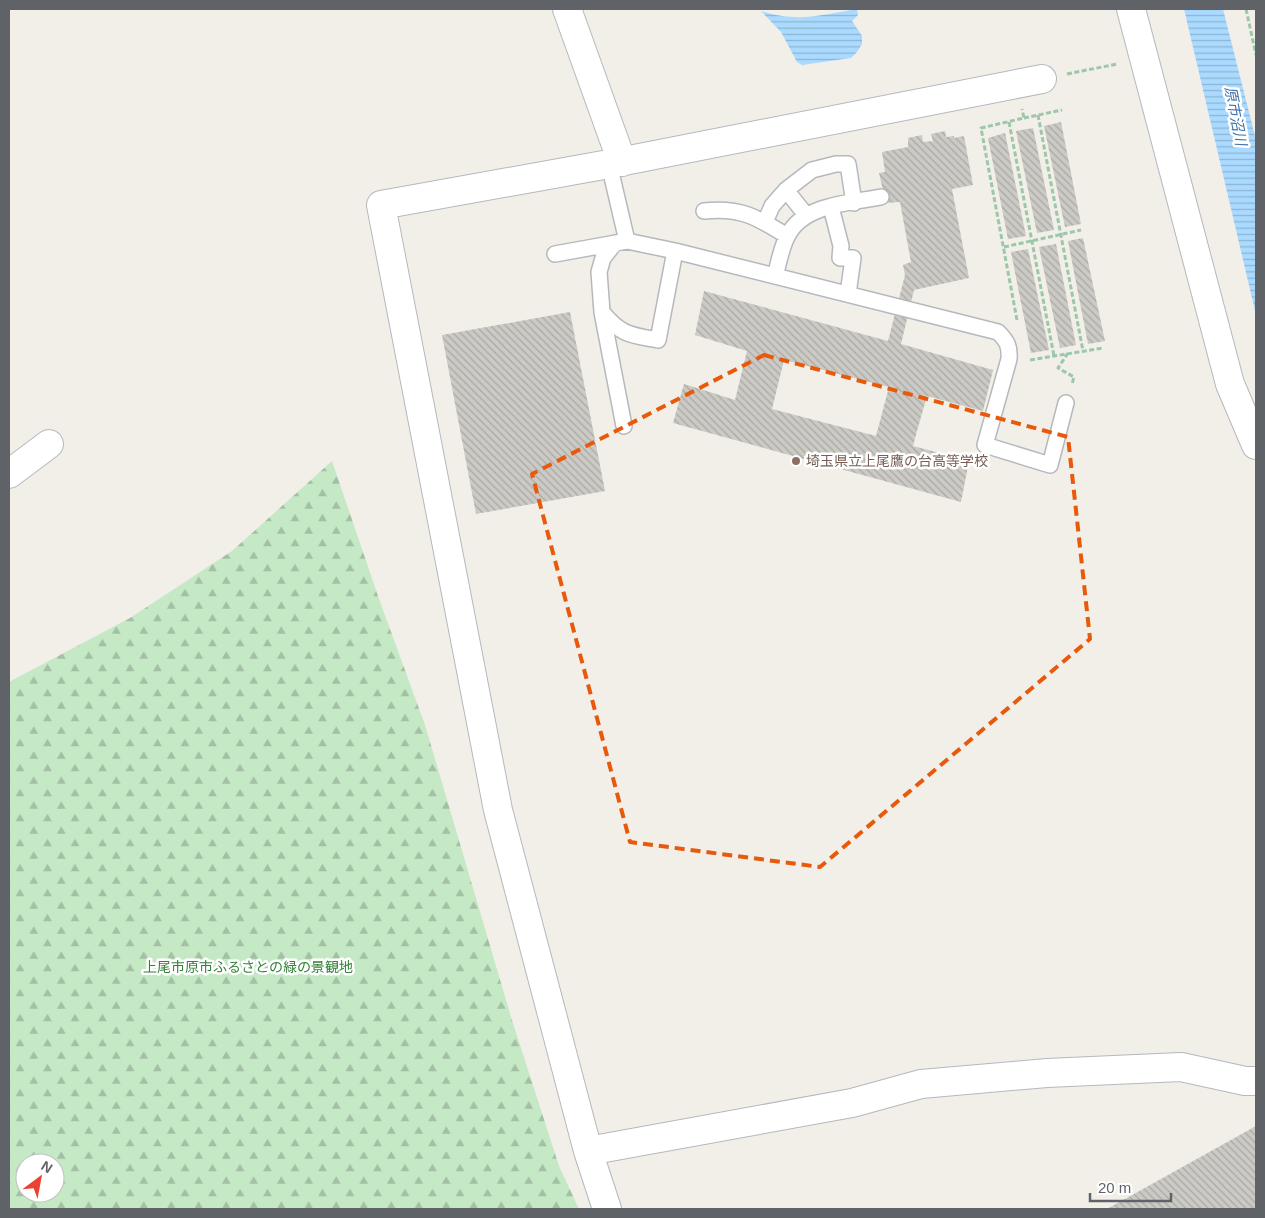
<svg xmlns="http://www.w3.org/2000/svg" width="1265" height="1218" font-family="Helvetica,'Noto Sans JP',sans-serif">
	<style>
		.forest { fill: url(#forest-firs); fill-rule: evenodd }
		.water { fill: url(#water-rules) }
		.building { fill: url(#building-back-hatch); fill-rule: evenodd }
		.lines { fill: none; stroke-linecap: round; stroke-linejoin: round }
		.service-casing { stroke: #b5b8bc; stroke-width: 18 }
		.minor-casing { stroke: #b5b8bc; stroke-width: 30 }
		.path { stroke: #9cc7a9; stroke-width: 3; stroke-dasharray: 5 2.5; stroke-linecap: butt }
		.service { stroke: #fff; stroke-width: 15 }
		.minor { stroke: #fff; stroke-width: 28 }
		.marked { fill: none; stroke: #e8590c; stroke-width: 4; stroke-dasharray: 10 6; stroke-linejoin: round }
		.education-dot { fill: #8d6e63; stroke: #fff; stroke-width: 2 }
		.labels { text-anchor: middle; dominant-baseline: central; stroke-width: 5; stroke-linejoin: round; paint-order: stroke }
		.education-label { font-size: 14px; fill: #785e54; stroke: #fff; text-anchor: start }
		.park-label { font-size: 14px; fill: #348238; stroke: #fff }
		.water-label { font-size: 15px; font-style: italic; fill: #4174aa; stroke: #fff }
	</style>
	<defs>
		<pattern id="forest-firs" width="22" height="20" patternUnits="userSpaceOnUse" patternTransform="scale(1.25)"><rect width="22" height="20" fill="#c5e8c5"/><path d="M5 1l3.5 6h-7zM16 11l3.5 6h-7z" fill="#a3c0a4"/></pattern>
		<pattern id="water-rules" width="6" height="5" patternUnits="userSpaceOnUse" patternTransform="scale(1.25)"><rect width="6" height="5" fill="#aadaff"/><path d="M0 2.5h6" fill="none" stroke="#8eb4d2"/></pattern>
		<pattern id="building-back-hatch" width="6" height="6" patternUnits="userSpaceOnUse" patternTransform="scale(1.25)"><rect width="6" height="6" fill="#cccac5"/><path d="M-1 5l2 2M0 0l6 6M5-1l2 2" fill="none" stroke="#a9a8a4"/></pattern>
	</defs>
	<rect width="100%" height="100%" fill="#f1efe8"/>
	<path class="forest" d="M332 461 379 599 425 725 511 1017 559 1166 579 1209H9V682L130 618 232 551ZM25 1163H55V1193H25Z"/>
	<path class="water" d="M857 9 858 15 852 21 862 36V44L857 52 851 58 802 65 797 62 781 32 761 11C797 23 821 15 857 9Z
		M1184 9H1223L1256 140V315Z"/>
	<path class="building" d="M1061 122 1081 224 1065 227 1044 126Z
		M1033 128 1054 230 1037 233 1016 131Z
		M945 131 946 137 954 136V138L964 136 973 185 952 189 969 278 914 290 901 344 993 370 983 411 927 396 917 431 913 446 969 461 961 502 673 423 684 384 735 400 747 351 695 335 704 291 888 341 905 275 903 265 911 262 900 202 886 203 879 173 885 172 882 152 908 147V138L922 135 923 142 933 141 931 134ZM784 360 889 387 876 436 772 409Z
		M1005 133 1026 236 1008 239 988 138Z
		M1083 238 1105 341 1088 344 1068 241Z
		M1056 244 1076 345 1060 348 1039 247Z
		M1028 249 1049 350 1031 353 1011 252Z
		M570 312 605 491 476 514 442 335Z
		M1256 1126V1209H1107Z"/>
	<g class="lines">
		<g class="service-casing">
			<path id="service" d="M786 190 806 215
				M831 207 841 246 840 258H853L848 294
				M704 211C740 207 757 217 787 236
				M765 222 772 206 786 190 812 170 836 164H848L854 203
				M615 243 603 258 599 272 602 312 624 426
				M675 251 998 332C1007 341 1010 346 1009 359L985 445 1050 465 1066 403
				M555 254 627 241 609 164
				M775 276C779 263 781 247 788 235 804 204 850 203 881 197
				M602 312C621 335 630 335 658 340L675 251 627 241"/>
		</g>
		<g class="minor-casing">
			<path id="minor" d="M567 9 622 162
				M1131 9 1230 384 1256 445
				M1042 79 609 164 381 205 498 810 588 1151 852 1103 921 1084 1047 1073 1181 1067 1245 1081H1256
				M9 474 49 444
				M588 1151 607 1209"/>
		</g>
		<path class="path" d="M1246 9 1256 55
			M1067 74 1117 64
			M1038 115 1083 351
			M1024 118 1062 110
			M1009 122 1054 356
			M1004 247 1081 230
			M1017 320 981 128 1024 118 1022 109
			M1068 353 1058 368 1074 377 1072 384
			M1030 360 1103 348"/>
		<use href="#service" class="service"/>
		<use href="#minor" class="minor"/>
	</g>
	<path class="marked" d="M764 355 1068 437 1090 639 820 867 630 842 532 474Z"/>
	<circle class="education-dot" cx="796" cy="461" r="5"/>
	<g class="labels">
		<g class="education-label">
			<text x="806" y="461">埼玉県立上尾鷹の台高等学校</text>
		</g>
		<g class="park-label">
			<text x="248" y="967">上尾市原市ふるさとの緑の景観地</text>
		</g>
		<g class="water-label">
			<text transform="translate(1236 116) rotate(79)">原市沼川</text>
		</g>
	</g>
	<rect width="1265" height="1218" fill="none" stroke="#5f6368" stroke-width="20"/>
	<g transform="translate(40 1178) rotate(32)"><circle r="24" fill="#ffffff" stroke="#bfc1c3"/>
	<path d="M0-4L9 19L0 12L-9 19Z" fill="#ea4335"/>
	<text y="-8" font-size="14" font-weight="bold" text-anchor="middle" fill="#5f6368">N</text>
	</g>
	<path d="M1090 1193v8h81v-8" fill="none" stroke="#5f6368" stroke-width="2.5"/>
	<text x="1098" y="1193" font-size="15" fill="#5f6368" stroke="#ffffff" stroke-width="4" paint-order="stroke">20 m</text>
</svg>
